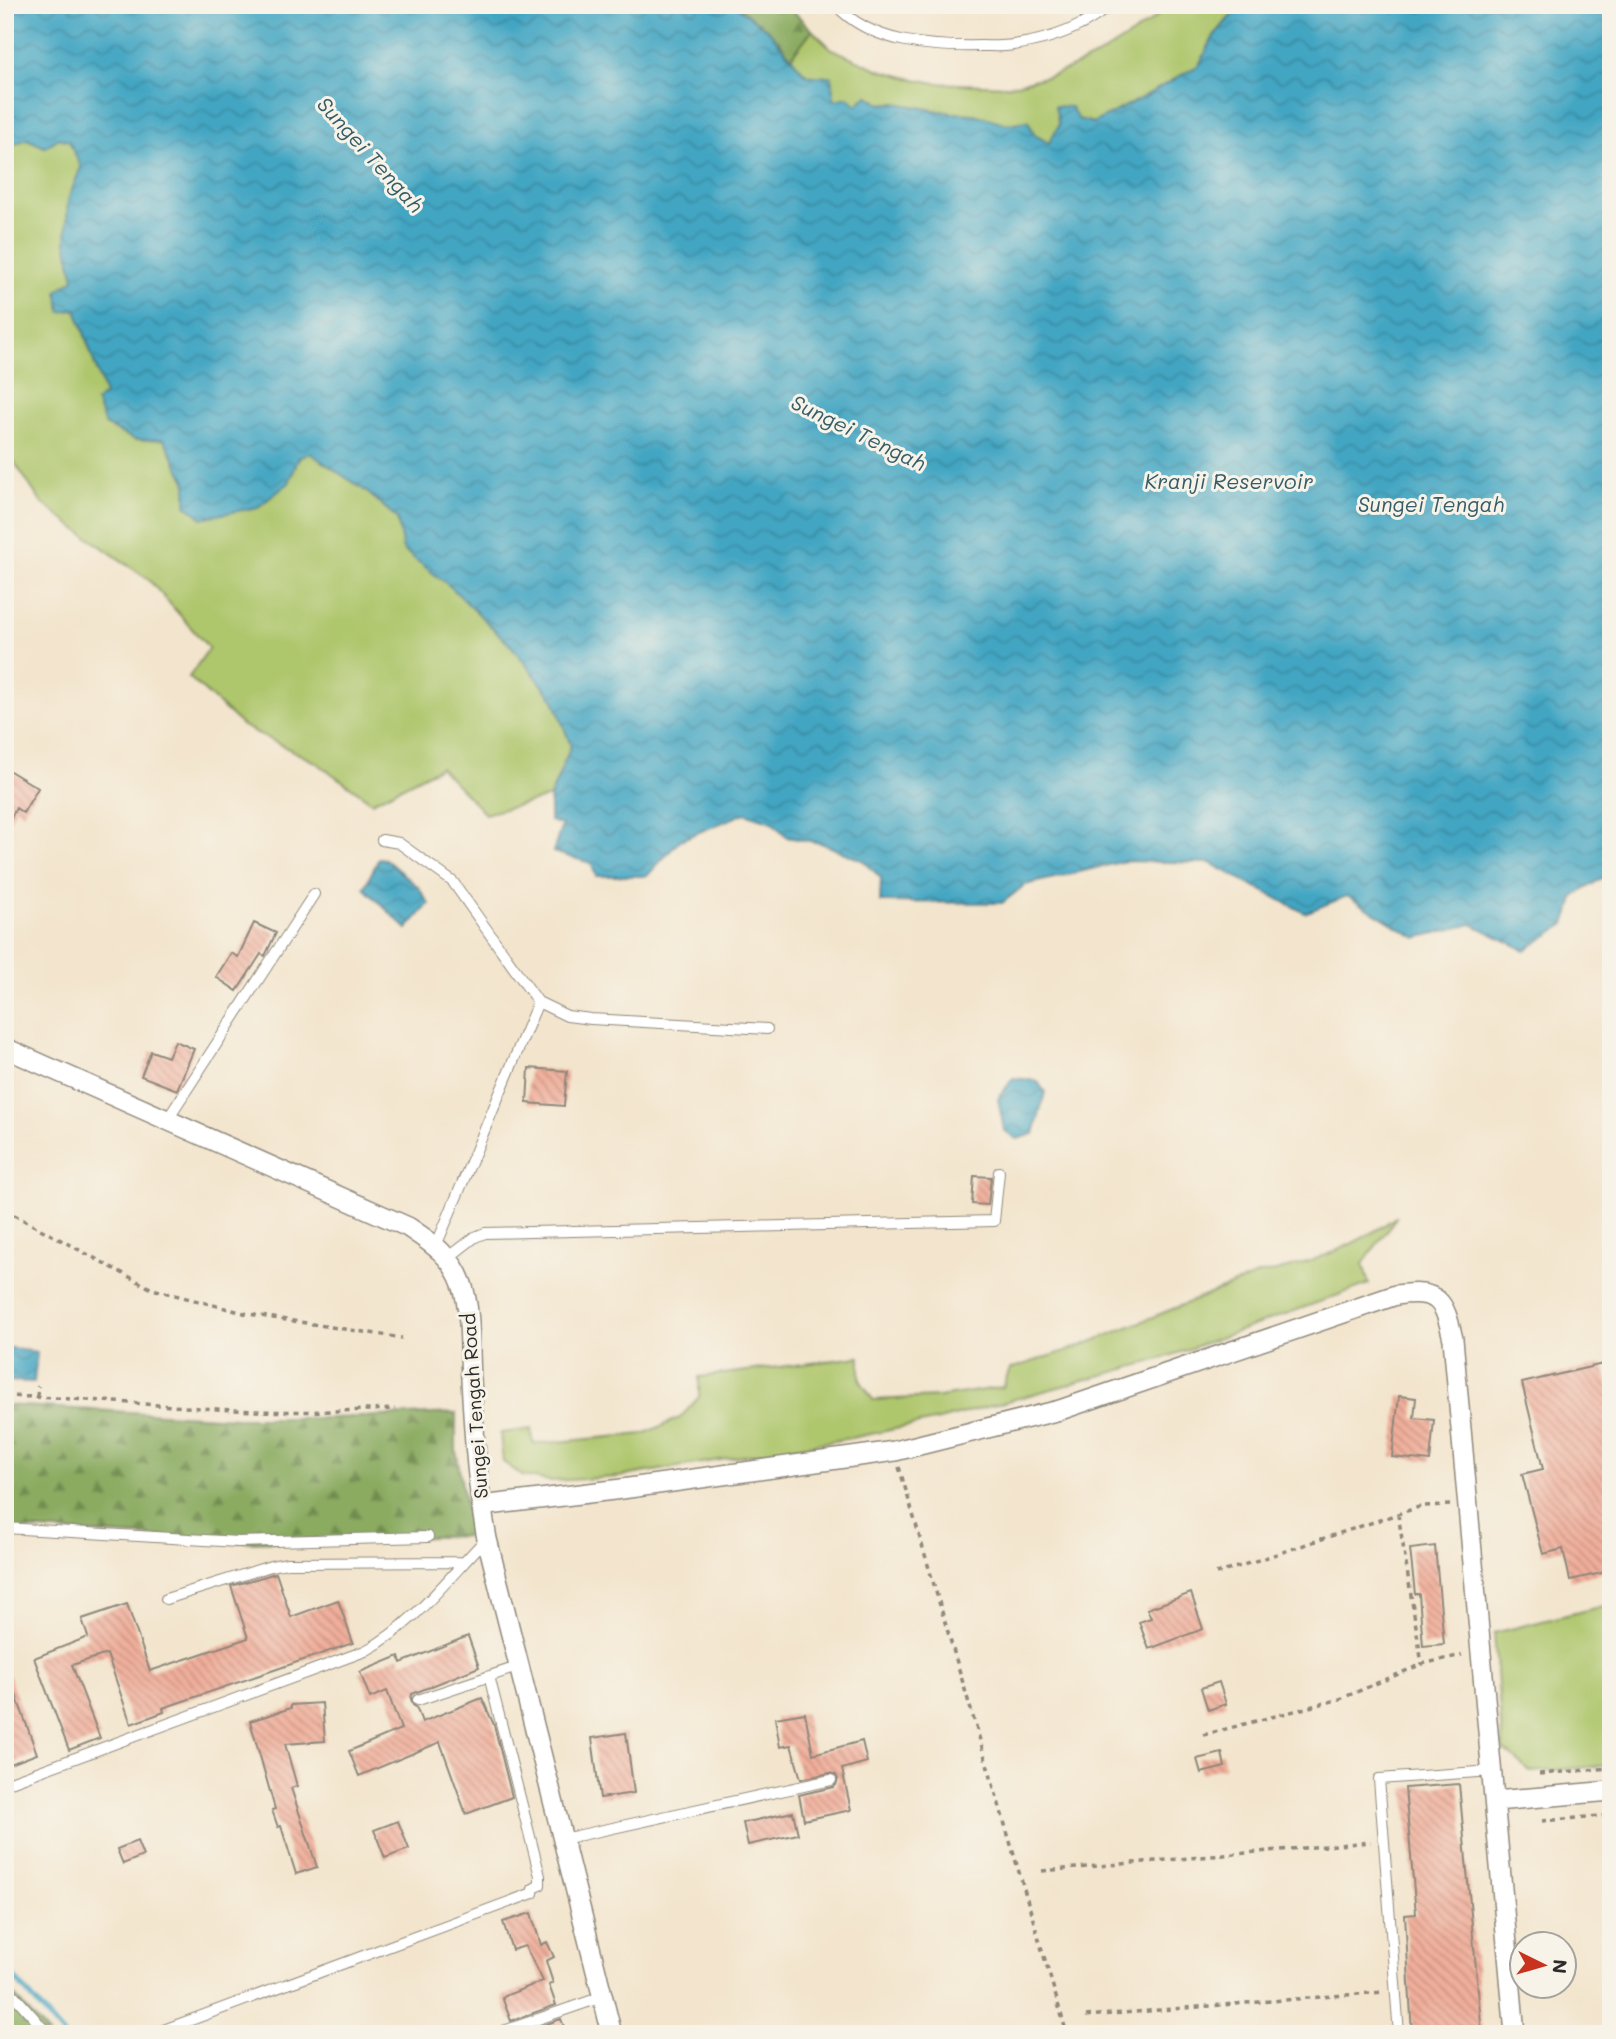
<svg xmlns="http://www.w3.org/2000/svg" width="1616" height="2039" font-family="Mali,sans-serif">
	<style>
		.grass { fill: #aec66c; stroke: #6c784c; stroke-width: 2 }
		.forest { fill: url(#forest-firs); stroke: #5a6b46; stroke-width: 2 }
		.water { fill: url(#water-waves); stroke: #376877; stroke-width: 2 }
		.lines { fill: none; stroke-linecap: round; stroke-linejoin: round }
		.stream { stroke: #43a6c3; stroke-width: 5 }
		.building { fill: url(#building-back-hatch) }
		.lane-casing { stroke: #8f887c; stroke-width: 12 }
		.street-casing { stroke: #8f887c; stroke-width: 22 }
		.path { stroke: #8f887c; stroke-width: 3.5; stroke-dasharray: 5 5; stroke-linecap: butt }
		.lane { stroke: #fff; stroke-width: 10 }
		.street { stroke: #fff; stroke-width: 19 }
		.labels { text-anchor: middle; dominant-baseline: central; stroke-width: 6; stroke-linejoin: round; paint-order: stroke }
		.street-label { font-size: 19px; fill: #2b2b2b; stroke: #f7f3e8 }
		.water-label { font-size: 21px; font-style: italic; fill: #355c68; stroke: #f7f3e8 }
	</style>
	<defs>
		<pattern id="forest-firs" width="22" height="20" patternUnits="userSpaceOnUse" patternTransform="scale(1.75)"><rect width="22" height="20" fill="#8aab60"/><path d="M5 1l3.5 6h-7zM16 11l3.5 6h-7z" fill="#718b4f"/></pattern>
		<pattern id="water-waves" width="16" height="10" patternUnits="userSpaceOnUse" patternTransform="scale(1.75)"><rect width="16" height="10" fill="#43a6c3"/><path d="M0 5q4-4 8 0t8 0" fill="none" stroke="#38879f"/></pattern>
		<pattern id="building-back-hatch" width="6" height="6" patternUnits="userSpaceOnUse" patternTransform="scale(1.75)"><rect width="6" height="6" fill="#f1af9b"/><path d="M-1 5l2 2M0 0l6 6M5-1l2 2" fill="none" stroke="#c38f7f"/></pattern>
	</defs>
	<rect width="100%" height="100%" fill="#f7f3e8"/>
	<filter id="ink" filterUnits="userSpaceOnUse"><feTurbulence type="fractalNoise" baseFrequency=".0143" numOctaves="2"/><feDisplacementMap in="SourceGraphic" scale="14" xChannelSelector="R" yChannelSelector="G"/><feConvolveMatrix kernelMatrix="1 2 1 2 8 2 1 2 1" color-interpolation-filters="sRGB"/></filter>
	<filter id="wash" filterUnits="userSpaceOnUse"><feTurbulence type="fractalNoise" baseFrequency=".00686" numOctaves="4" result="noise"/><feDisplacementMap in="SourceGraphic" scale="28" xChannelSelector="R" yChannelSelector="G"/><feGaussianBlur stdDeviation="1.57" result="paint"/><feColorMatrix in="noise" values="0 0 0 0 0 0 0 0 0 0 0 0 0 0 0 0 0 1.4 0 .05"/><feComposite in="paint" operator="in"/></filter>
	<g filter="url(#wash)">
		<rect width="100%" height="100%" fill="#f3e5cd"/>
		<path class="grass" d="M1172 5H1251L1230 17 1214 36 1199 65 1136 101 1093 123 1078 119 1059 125 1049 143 1035 135 1027 121 1007 124 974 114 951 113 895 103 856 105 834 101 831 76C806 77 807 77 791 57L812 30 832 49 880 70 909 78 936 83 1007 86 1054 75 1097 56 1137 31Z
			M59 138 69 140 81 167 68 200 66 241 74 279 61 312 76 309 105 394 135 440 164 439 186 481V505L289 483 299 457 310 453 367 492 397 518 404 550 451 587 513 648 554 700 571 746 550 797 485 814 440 767 372 802 317 763 243 726 189 677 209 648 149 580 72 526 41 502 5 448V160H13L9 146 27 139 45 147Z
			M1397 1216 1363 1264 1369 1284 1164 1358 939 1420 851 1438 618 1477 550 1481 523 1476 503 1462 500 1433 531 1429 534 1444 643 1434 680 1418 699 1397V1377L860 1357V1380L873 1400 939 1397 1003 1387 1010 1369 1081 1346 1257 1275C1306 1266 1357 1246 1397 1216Z
			M1611 1604V1765L1531 1772 1503 1749 1494 1633Z"/>
		<path class="forest" d="M734 5H787L812 30 791 57 769 31Z
			M5 1405 235 1418H331L456 1413V1450L471 1536 238 1542 5 1528Z
			M5 1985 48 2034H5Z"/>
		<path class="water" d="M5 5H734L769 31 805 74 810 76H831L834 100 848 97 857 105 867 95 881 104 895 103 951 113 974 114 1007 124 1028 121 1035 135 1049 143 1059 125 1055 106 1071 107 1078 119 1093 123 1136 101 1199 65 1214 36 1230 17 1251 5H1611V872L1575 896 1565 924 1525 950 1472 924 1416 938 1347 896 1305 913 1210 863 1125 861 1025 885 1002 903 880 902 881 878 864 861 821 843 787 837 772 822 745 813 680 840 647 876H596L591 863 553 852 562 825 550 821V797L571 746 554 700 513 648 451 587 403 550 397 518 367 492 310 453 299 457 289 483 258 507 202 518 186 505V481L164 439 135 440 105 425 96 401 105 394 76 309 61 312 57 291 74 279 66 241 68 200 81 167 69 141 59 138 45 147 27 139 10 146 13 160H5Z
			M379 858 385 859 418 887 429 904 407 929 364 888Z
			M1013 1078 1037 1081 1045 1092 1034 1134 1017 1139 1004 1130 998 1099Z
			M5 1347 37 1352 34 1382 5 1381Z"/>
		<g class="lines">
			<path class="stream" d="M5 1967 63 2034"/>
		</g>
		<g id="blocks">
			<path class="building" d="M5 768 38 788 23 813 16 808 5 830Z
				M254 923 276 933 265 956 261 954 237 991 216 977 231 953 238 957Z
				M175 1041 194 1049 177 1090 141 1076 151 1051 168 1057Z
				M529 1068 567 1071 564 1106 527 1103Z
				M974 1176 991 1177 988 1205 972 1204Z
				M1603 1364 1611 1393V1571L1570 1580 1563 1549 1543 1554 1522 1474 1543 1469 1522 1383Z
				M1399 1396 1416 1398 1414 1418 1434 1420 1430 1461 1392 1457Z
				M1435 1546 1444 1644 1423 1646 1419 1594H1415L1410 1549Z
				M276 1573 291 1617 338 1600 353 1643 163 1708 164 1712 131 1724 107 1654 72 1665 100 1738 69 1750 34 1658 88 1637 82 1619 127 1604 150 1671 248 1638 231 1586Z
				M1191 1593 1203 1629 1149 1649 1139 1622 1151 1618 1147 1609Z
				M468 1636 479 1667 412 1694 411 1699 413 1705 416 1707 422 1722 482 1698 494 1725 512 1797 466 1814 440 1742 359 1776 349 1751 401 1729 387 1691 370 1698 360 1672 399 1656 401 1663Z
				M5 1670H7L37 1754 5 1766Z
				M1219 1682 1226 1704 1208 1710 1201 1688Z
				M322 1703 325 1741 285 1744 297 1786 291 1788 317 1867 296 1874 281 1826 278 1827 272 1810 275 1809 250 1721 291 1708V1705Z
				M805 1713 813 1754 862 1741 867 1762 842 1769 851 1810 804 1820 799 1795 833 1787 836 1785 838 1779 836 1775 830 1773 801 1779 791 1745 780 1747 775 1718Z
				M626 1733 634 1793 600 1798 592 1738Z
				M1222 1753 1225 1767 1201 1773 1197 1759Z
				M1459 1784 1482 2034H1412L1405 1915 1416 1914 1405 1788Z
				M793 1812 798 1834 748 1845 743 1823Z
				M398 1821 409 1849 385 1858 374 1830Z
				M137 1841 143 1856 123 1864 117 1849Z
				M531 1913 541 1945 547 1942 554 1957 546 1961 553 1983 549 1985 556 2005 511 2021 502 1997 543 1981 525 1946 512 1950 503 1922Z
				M561 2019 567 2034H518Z"/>
		</g>
	</g>
	<g filter="url(#ink)">
		<use href="#blocks" fill-opacity="0" stroke="#8f887c" stroke-width="2"/>
		<g class="lines">
			<g class="lane-casing">
				<path id="lane" d="M836 5C871 44 932 47 981 46 992 46 1003 47 1013 45 1034 42 1061 35 1080 25 1091 20 1101 12 1112 5
					M382 840 399 843 453 882 538 1002 567 1016 591 1019 767 1029
					M167 1120 314 894
					M436 1246 538 1002
					M448 1258 475 1237 485 1233 994 1221 999 1172
					M5 1528 238 1542 428 1537
					M166 1599 271 1566 287 1563 464 1562
					M418 1700 520 1666
					M5 1784 365 1651C414 1625 448 1578 486 1539
					M563 1839 831 1780
					M5 1985 48 2034
					M153 2034 533 1893V1889L540 1885V1876L489 1676
					M495 2034 602 1997
					M1399 2034 1379 1779 1492 1771"/>
			</g>
			<g class="street-casing">
				<path id="street" d="M5 1048 408 1227C432 1243 452 1256 462 1284 472 1313 469 1349 471 1379 474 1433 477 1486 487 1539L612 2034
					M481 1506 622 1489 895 1451 1060 1410 1396 1295C1439 1289 1444 1300 1453 1339L1515 2034
					M1495 1801 1611 1791"/>
			</g>
			<path class="path" d="M5 1210 152 1289 248 1314 402 1338
				M5 1396C82 1398 158 1406 235 1410 288 1413 342 1411 395 1409
				M37 1397 38 1386
				M899 1467 1067 2034
				M1398 1514 1422 1664
				M1216 1574 1422 1506 1450 1505
				M1203 1735 1340 1699 1422 1664 1462 1655
				M1539 1774 1611 1768
				M1542 1821 1611 1815
				M1042 1871 1371 1842
				M1086 2016 1383 1992"/>
			<use href="#lane" class="lane"/>
			<use href="#street" class="street"/>
		</g>
	</g>
	<g class="labels">
		<g class="street-label">
			<text transform="translate(474 1406) rotate(-94)">Sungei Tengah Road</text>
		</g>
		<g class="water-label">
			<text transform="translate(371 154) rotate(48)">Sungei Tengah</text>
			<text transform="translate(859 432) rotate(26)">Sungei Tengah</text>
			<text x="1229" y="480">Kranji Reservoir</text>
			<text x="1431" y="503">Sungei Tengah</text>
		</g>
	</g>
	<rect width="1616" height="2039" fill="none" stroke="#f7f3e8" stroke-width="28"/>
	<g transform="translate(1543 1965) rotate(95)"><circle r="33" fill="#f7f3e8" stroke="#a5a39c" stroke-width="2"/>
	<path d="M0-5L12 26L0 18L-12 26Z" fill="#c8321e"/>
	<text y="-10" font-size="19" font-weight="bold" text-anchor="middle" fill="#2b2b2b">N</text>
	</g>
</svg>
